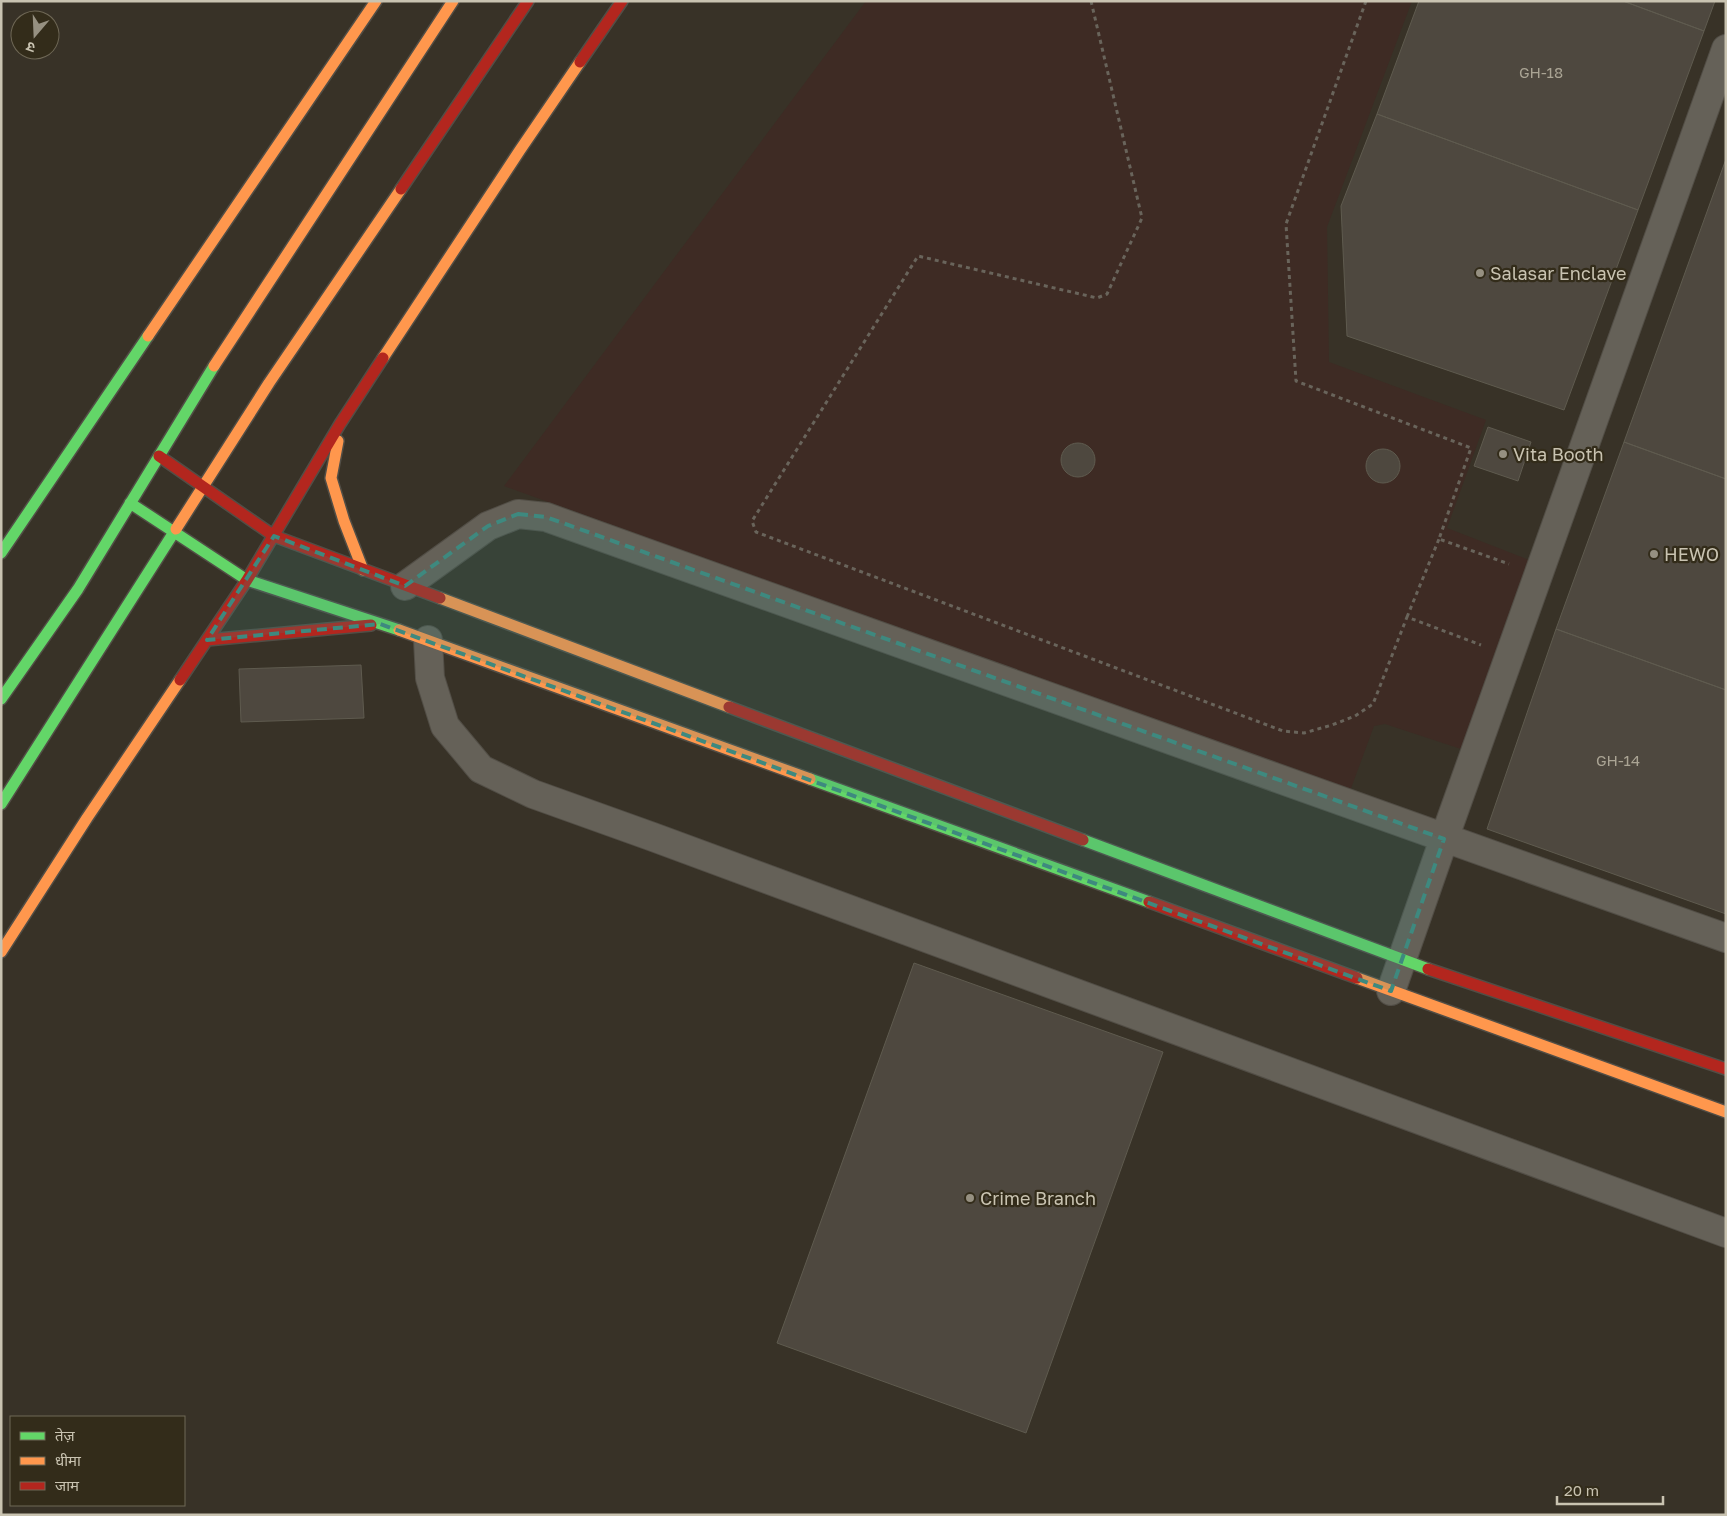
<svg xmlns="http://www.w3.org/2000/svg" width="1727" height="1516" font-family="'Golos Text','Noto Sans Devanagari',sans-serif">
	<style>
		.green { fill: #3e2b24 }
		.building { fill: #4e483f; stroke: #5f5b4f }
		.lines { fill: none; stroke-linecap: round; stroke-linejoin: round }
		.street-casing { stroke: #524e46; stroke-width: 30 }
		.fast-casing { stroke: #524e46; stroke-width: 14 }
		.slow-casing { stroke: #524e46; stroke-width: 14 }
		.jam-casing { stroke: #524e46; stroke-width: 14 }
		.path { stroke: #69645b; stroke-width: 3; stroke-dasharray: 4 4; stroke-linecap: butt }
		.street { stroke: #656158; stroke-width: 28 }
		.fast { stroke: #63d668; stroke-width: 11 }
		.slow { stroke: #ff974d; stroke-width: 11 }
		.jam { stroke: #b3261e; stroke-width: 11 }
		.marked { fill: #3e897f; fill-opacity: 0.2; stroke: #3e897f; stroke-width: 4; stroke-dasharray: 10 6; stroke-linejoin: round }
		.poi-dot { fill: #969081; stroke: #332c1a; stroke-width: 2 }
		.labels { text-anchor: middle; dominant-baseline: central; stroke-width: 4.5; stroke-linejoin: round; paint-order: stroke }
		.number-label { font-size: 15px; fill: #aaa494 }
		.poi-label { font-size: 18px; fill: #c9c3b1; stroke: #332c1a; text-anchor: start }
	</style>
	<rect width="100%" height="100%" fill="#383227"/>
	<path class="green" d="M866 1H1412L1327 227 1329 362 1486 420 1447 528 1529 560 1461 749 1385 724 1374 726 1350 791 504 486Z"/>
	<path class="building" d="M1419 1H1623L1704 31 1638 210 1377 114Z
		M1623 1H1715L1704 31Z
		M1377 114 1638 210 1564 410 1347 336 1341 206Z
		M1726 159V479L1624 442Z
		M1488 427 1531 442 1518 481 1474 466Z
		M1624 442 1726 479V690L1556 629Z
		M1061 460a17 17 0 1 1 34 0a17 17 0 1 1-34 0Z
		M1366 466a17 17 0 1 1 34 0a17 17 0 1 1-34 0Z
		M1556 629 1726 690V914L1487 829Z
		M361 665 364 718 241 722 239 669Z
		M914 963 1163 1052 1026 1433 777 1343Z"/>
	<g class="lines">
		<g class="street-casing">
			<path id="street" d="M405 586 488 526 518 514 546 517C940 654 1332 799 1726 938
				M428 640 430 678 445 726 481 769 533 794 653 837 1726 1233
				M1391 991 1444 839 1726 49"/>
		</g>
		<g class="fast-casing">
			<path id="fast" d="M130 503 247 580 399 630
				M1 553 148 336
				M1 699 78 589 214 366
				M810 779 1149 902
				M1 804 176 529
				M1083 840 1428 969"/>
		</g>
		<g class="slow-casing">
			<path id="slow" d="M148 336 376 1
				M383 358 520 150 580 62
				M214 366 453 1
				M338 441 331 478 344 521 363 570
				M176 529 269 383 401 189
				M440 598 729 707
				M399 630 810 779
				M1 952 87 818 180 680
				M1357 978 1726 1112"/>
		</g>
		<g class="jam-casing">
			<path id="jam" d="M580 62 622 1
				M401 189 528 1
				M159 456 274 536 440 598
				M207 640 371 625
				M180 680 247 580 340 424 383 358
				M729 707 1083 840
				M1149 902 1357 978
				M1428 969 1726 1069"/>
		</g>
		<path class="path" d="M1091 1 1142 218 1107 294 1097 298 918 256 752 521 756 532 1283 731 1304 733 1332 725 1355 716 1373 704 1407 617 1481 645
			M1366 1 1286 224 1296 381 1471 448 1439 539 1509 564
			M1407 617 1439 539"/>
		<use href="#street" class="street"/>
		<use href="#fast" class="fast"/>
		<use href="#slow" class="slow"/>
		<use href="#jam" class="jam"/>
	</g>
	<path class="marked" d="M518 514 546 517 1444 839 1391 991 380 624 207 640 274 536 405 586 488 526Z"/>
	<g class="poi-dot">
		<circle cx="1480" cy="273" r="5"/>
		<circle cx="1503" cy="454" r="5"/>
		<circle cx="1654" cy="554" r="5"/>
		<circle cx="970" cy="1198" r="5"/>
	</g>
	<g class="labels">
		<g class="number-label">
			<text x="1541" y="72">GH-18</text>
			<text x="1618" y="760">GH-14</text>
		</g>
		<g class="poi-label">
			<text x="1490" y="273">Salasar Enclave</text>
			<text x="1513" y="454">Vita Booth</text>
			<text x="1664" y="554">HEWO</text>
			<text x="980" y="1198">Crime Branch</text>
		</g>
	</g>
	<rect width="1727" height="1516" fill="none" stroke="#c9c3b1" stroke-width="5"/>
	<rect x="10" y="1416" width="175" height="90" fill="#332c1a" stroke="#6f6856"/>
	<rect x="20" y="1432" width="25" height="8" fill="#63d668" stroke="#6f6856"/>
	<text x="55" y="1441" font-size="15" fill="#c9c3b1">तेज़</text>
	<rect x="20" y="1457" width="25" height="8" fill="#ff974d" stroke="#6f6856"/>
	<text x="55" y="1466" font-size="15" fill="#c9c3b1">धीमा</text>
	<rect x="20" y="1482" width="25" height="8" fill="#b3261e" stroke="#6f6856"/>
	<text x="55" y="1491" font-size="15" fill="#c9c3b1">जाम</text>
	<g transform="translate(35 35) rotate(199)"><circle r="24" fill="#332c1a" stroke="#6f6856"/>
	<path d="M0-4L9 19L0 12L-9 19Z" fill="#969081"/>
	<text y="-8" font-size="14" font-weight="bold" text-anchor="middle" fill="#c9c3b1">उ</text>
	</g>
	<path d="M1557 1496v8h106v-8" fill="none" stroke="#c9c3b1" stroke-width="2.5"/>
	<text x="1564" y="1496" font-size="15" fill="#c9c3b1" stroke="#332c1a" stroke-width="4" paint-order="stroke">20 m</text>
</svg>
